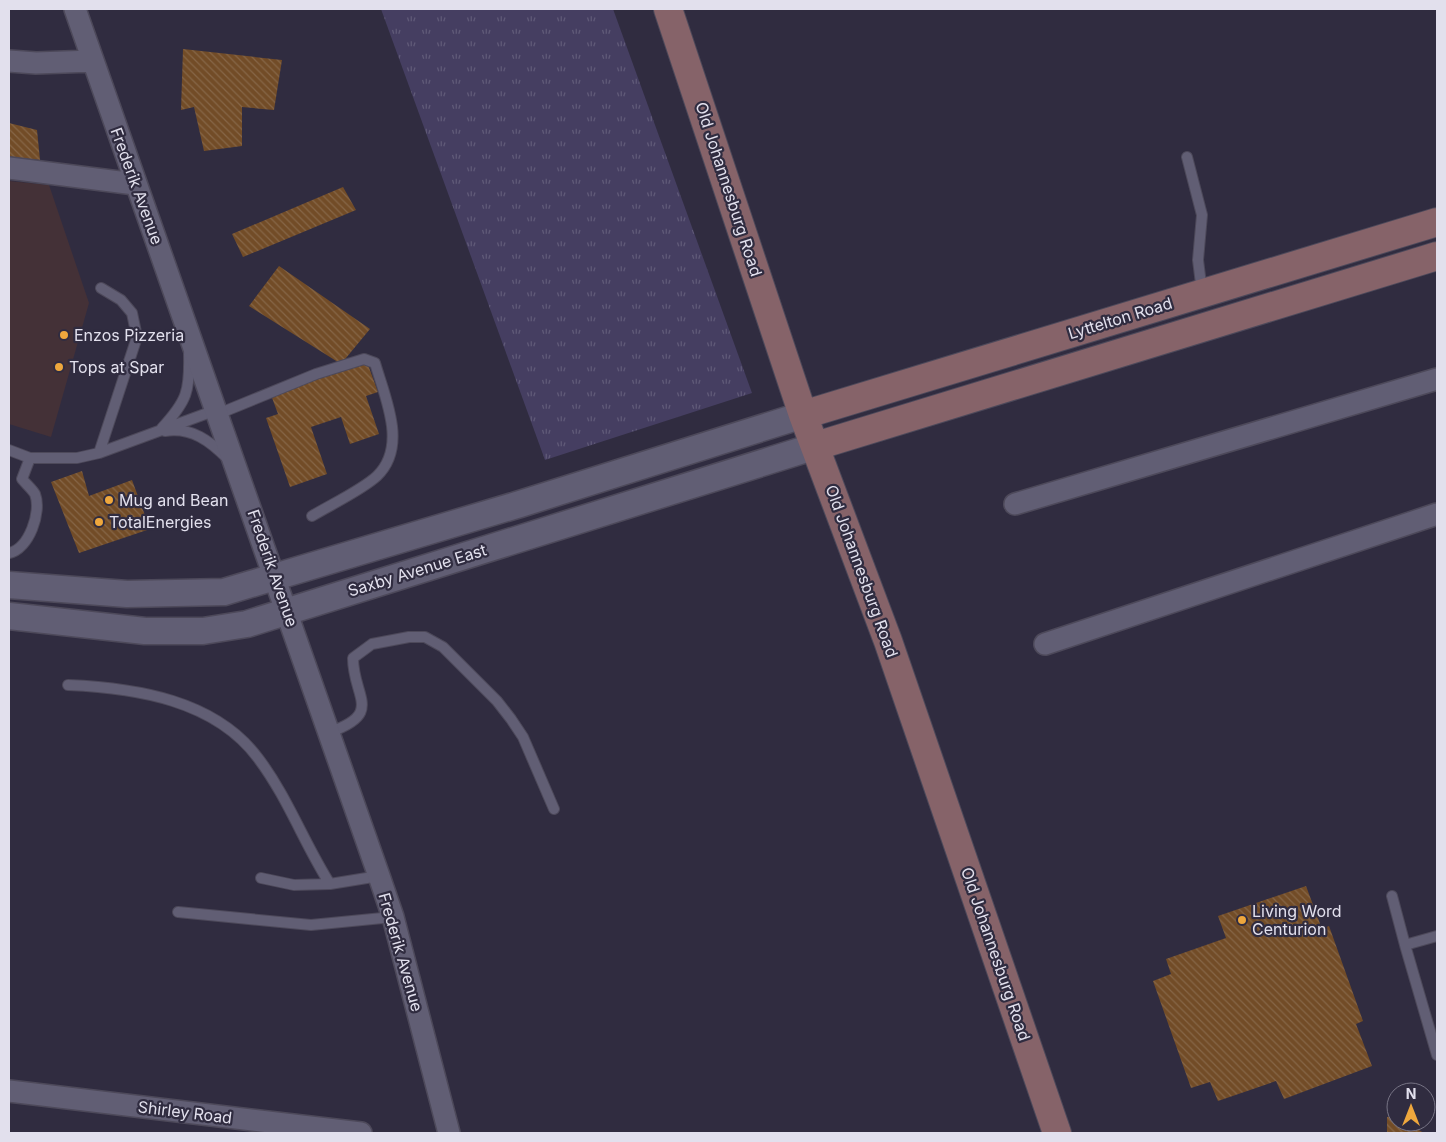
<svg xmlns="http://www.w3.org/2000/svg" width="1446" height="1142" font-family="Inter,sans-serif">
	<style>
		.commercial { fill: #443137 }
		.grass { fill: url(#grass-tufts) }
		.building { fill: url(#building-back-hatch) }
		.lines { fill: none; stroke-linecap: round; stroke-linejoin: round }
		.service-casing { stroke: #4d495a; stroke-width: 12 }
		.minor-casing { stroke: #4d495a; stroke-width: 24 }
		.tertiary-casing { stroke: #4d495a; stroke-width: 29 }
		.secondary-casing { stroke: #4d495a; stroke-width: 30 }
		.service { stroke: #615e74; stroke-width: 10 }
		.minor { stroke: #615e74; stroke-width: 21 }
		.tertiary { stroke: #615e74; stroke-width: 26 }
		.secondary { stroke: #866369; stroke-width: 28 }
		.poi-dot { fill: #eea73d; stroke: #302c40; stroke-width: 2 }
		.labels { text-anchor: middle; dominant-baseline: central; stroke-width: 4.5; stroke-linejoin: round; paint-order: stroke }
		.street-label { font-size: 16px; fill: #e2e0ed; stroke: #302c40 }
		.poi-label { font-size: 16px; fill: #e2e0ed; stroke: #302c40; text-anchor: start }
	</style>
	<defs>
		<pattern id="grass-tufts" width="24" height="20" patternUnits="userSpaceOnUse" patternTransform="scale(1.25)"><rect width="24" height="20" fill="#453e61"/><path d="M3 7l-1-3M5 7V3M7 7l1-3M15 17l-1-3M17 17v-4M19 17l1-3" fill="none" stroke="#605a78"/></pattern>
		<pattern id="building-back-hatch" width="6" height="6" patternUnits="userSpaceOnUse" patternTransform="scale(1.25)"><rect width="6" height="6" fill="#724c27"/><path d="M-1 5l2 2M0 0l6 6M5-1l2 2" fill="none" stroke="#866647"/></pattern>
	</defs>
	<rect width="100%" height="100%" fill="#302c40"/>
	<path class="commercial" d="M9 181 49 185 89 303 51 437 9 424Z"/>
	<path class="grass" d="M381 9H613L752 393 545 460Z"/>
	<path class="building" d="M183 49 282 60 274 110 242 107V146L204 151 194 107 181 110Z
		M9 123 37 130 40 160 9 157Z
		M343 187 356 210 243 257 232 234Z
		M279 266 370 329 341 364 249 306Z
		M367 362 378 392 366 396 379 434 350 444 341 417 311 427 327 474 290 487 266 418 278 414 271 395Z
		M82 471 89 496 132 480 150 529 79 553 51 482Z
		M1306 886 1322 929 1329 926 1363 1021 1356 1024 1372 1066 1284 1099 1276 1081 1218 1101 1210 1082 1191 1088 1153 981 1171 974 1166 959 1226 938 1218 916Z
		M1396 1116V1122H1415L1417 1129 1424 1133H1387V1117Z"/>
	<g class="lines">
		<g class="service-casing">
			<path id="service" d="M1187 157 1202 215 1198 260 1202 292
				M218 414 316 374 364 359 375 363C385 398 408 446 377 476 362 490 330 505 312 516
				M162 428C187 401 190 391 189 354
				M165 431C192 427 210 441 228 459
				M9 450 30 458H77L99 453 216 410
				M99 453 137 337 132 313 121 300 101 288
				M9 553C29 549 42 512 35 494 32 489 26 484 22 479L30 458
				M68 685C136 688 215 700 258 758 287 796 304 843 330 884L379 876
				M330 732C384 713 353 697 353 658L372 644 409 637H425L443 647 497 701 511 719 523 737 554 809
				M261 878 294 885 330 884
				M1392 896 1405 945
				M178 912 311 925 393 917
				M1437 936 1405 945 1437 1055"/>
		</g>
		<g class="minor-casing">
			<path id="minor" d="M75 9C176 298 280 586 379 876L393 917 449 1133
				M9 61 36 63 93 61
				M9 168 135 184
				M1015 504 1437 379
				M1045 644 1437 514
				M9 1091 361 1133"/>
		</g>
		<g class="tertiary-casing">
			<path id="tertiary" d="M9 585 127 594 224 592 520 504 803 415
				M9 616 145 631H203L247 624 816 446"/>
		</g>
		<g class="secondary-casing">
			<path id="secondary" d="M668 9 803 415 888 641 1057 1133
				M803 415 1437 222
				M816 446 1437 256"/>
		</g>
		<use href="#service" class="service"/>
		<use href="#minor" class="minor"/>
		<use href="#tertiary" class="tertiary"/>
		<use href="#secondary" class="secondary"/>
	</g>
	<g class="poi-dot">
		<circle cx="64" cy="335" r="5"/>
		<circle cx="59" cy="367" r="5"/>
		<circle cx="109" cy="500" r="5"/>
		<circle cx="99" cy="522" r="5"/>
		<circle cx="1242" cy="920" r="5"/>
	</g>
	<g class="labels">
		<g class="street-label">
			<text transform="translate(137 186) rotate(70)">Frederik Avenue</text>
			<text transform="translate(729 189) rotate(72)">Old Johannesburg Road</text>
			<text transform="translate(1120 318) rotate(-17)">Lyttelton Road</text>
			<text transform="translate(273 568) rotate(71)">Frederik Avenue</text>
			<text transform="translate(417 570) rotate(-17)">Saxby Avenue East</text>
			<text transform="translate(862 571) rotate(70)">Old Johannesburg Road</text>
			<text transform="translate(401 952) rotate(74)">Frederik Avenue</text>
			<text transform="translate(996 954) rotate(71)">Old Johannesburg Road</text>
			<text transform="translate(185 1112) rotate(7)">Shirley Road</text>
		</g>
		<g class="poi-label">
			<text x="74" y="335">Enzos Pizzeria</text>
			<text x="69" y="367">Tops at Spar</text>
			<text x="119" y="500">Mug and Bean</text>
			<text x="109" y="522">TotalEnergies</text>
			<text x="1252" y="911">Living Word<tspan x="1252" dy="18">Centurion</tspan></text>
		</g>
	</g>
	<rect width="1446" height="1142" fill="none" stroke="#e2e0ed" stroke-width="20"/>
	<g transform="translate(1411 1107)"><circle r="24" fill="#302c40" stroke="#777485"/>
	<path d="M0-4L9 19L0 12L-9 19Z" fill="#eea73d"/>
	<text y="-8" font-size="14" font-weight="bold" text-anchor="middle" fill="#e2e0ed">N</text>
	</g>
</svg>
